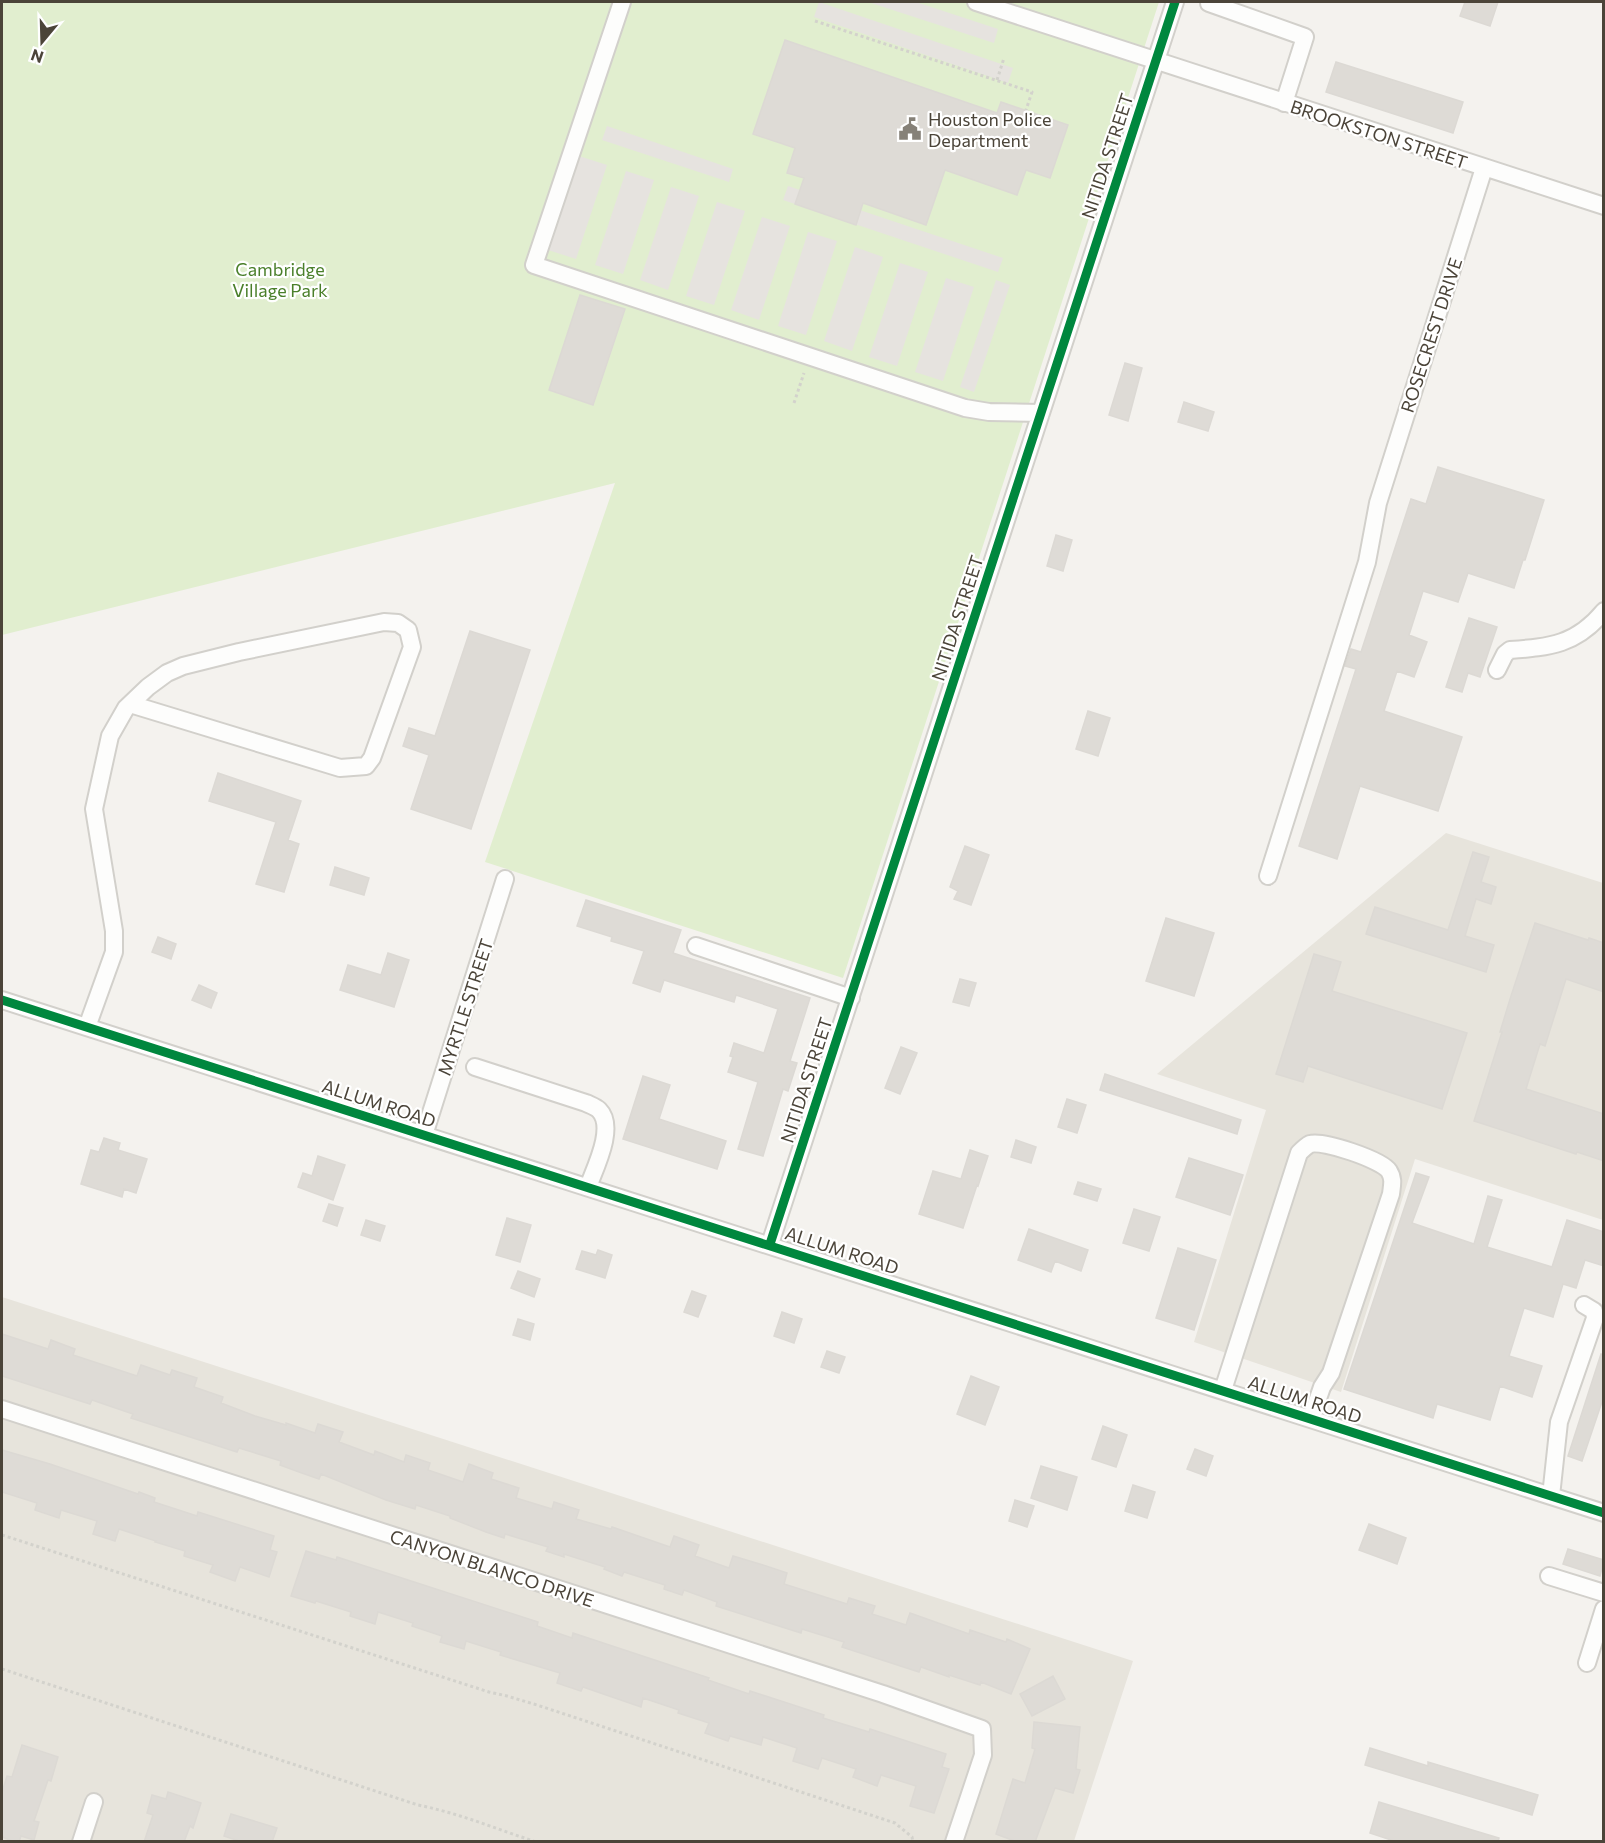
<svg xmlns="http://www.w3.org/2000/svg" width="1605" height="1843" font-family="Commissioner,sans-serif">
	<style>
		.residential { fill: #e7e4dc }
		.green { fill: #e1eecf }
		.parking { fill: #e6e3df }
		.building { fill: #dedbd6; stroke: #dcd9d4; stroke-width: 1.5 }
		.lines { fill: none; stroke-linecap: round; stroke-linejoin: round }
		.minor-casing { stroke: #d2d0cb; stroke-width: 20 }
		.path { stroke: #d3d2cc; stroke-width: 3; stroke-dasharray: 3 3; stroke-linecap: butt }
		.minor { stroke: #fdfdfc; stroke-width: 16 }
		.cycleway-casing { stroke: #fff; stroke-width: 13 }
		.cycleway { stroke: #00873e; stroke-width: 9 }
		.labels { text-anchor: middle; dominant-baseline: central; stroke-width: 4.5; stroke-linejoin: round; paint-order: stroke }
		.poi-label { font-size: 18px; fill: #4b4439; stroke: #fff; text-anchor: start }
		.street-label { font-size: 18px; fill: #4b4439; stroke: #fff }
		.park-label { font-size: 18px; fill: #4a7f2a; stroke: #fff }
	</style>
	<rect width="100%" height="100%" fill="#f4f2ee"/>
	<path class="residential" d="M1446 833 1603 883V1220L1415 1159 1341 1392 1194 1342 1266 1110 1157 1074Z
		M2 1297 1133 1661 1074 1841 2 1842Z"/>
	<path class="green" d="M2 2H1159L843 978 485 862 615 483 2 635Z"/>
	<path class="parking" d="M819 2 1013 68 1008 83 814 17Z
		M868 2H916L998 29 994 43Z
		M607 126 733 169 729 182 602 140Z
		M579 156 607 165 576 259 548 250Z
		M626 171 654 180 623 274 595 265Z
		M788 186 1003 258 998 272 783 200Z
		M671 187 699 196 668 290 640 280Z
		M717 202 745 211 714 305 686 296Z
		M762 217 790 226 759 320 731 310Z
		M808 232 837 241 806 335 778 326Z
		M855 247 883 257 852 351 824 341Z
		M900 263 928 272 897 366 869 357Z
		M946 278 974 287 943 381 915 372Z
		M996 280 1010 285 974 392 960 387Z"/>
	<path class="building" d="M1465 2H1498L1490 26 1460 16Z
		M785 40 997 113 1001 102 1068 125 1050 178 1026 170 1017 195 945 170 926 225 863 203 856 225 795 204 804 178 787 173 795 148 753 134Z
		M1336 62 1463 102 1453 133 1326 92Z
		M580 295 625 309 593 405 549 390Z
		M1125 363 1142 368 1128 421 1109 415Z
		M1184 402 1214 412 1208 431 1178 422Z
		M1438 467 1544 500 1525 560H1523L1514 588 1468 573 1458 602 1423 591 1409 635 1427 642 1414 677 1397 671 1384 711 1462 737 1438 811 1360 786 1337 859 1299 846 1356 669 1345 666 1351 649 1361 652 1411 499 1426 504Z
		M1056 535 1072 540 1063 571 1047 566Z
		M1469 618 1497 627 1480 677 1468 673 1462 692 1446 687Z
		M470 631 530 650 471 829 411 809 429 755 403 746 409 728 435 736Z
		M1088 711 1110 718 1098 756 1076 749Z
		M218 773 301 801 288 840 299 844 284 892 256 884 276 822 209 801Z
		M965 846 989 855 971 905 954 899 958 891 950 887Z
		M1473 852 1489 857 1481 882 1496 887 1491 904 1476 899 1465 936 1494 945 1486 972 1366 934 1375 907 1448 930Z
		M335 867 369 878 364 895 330 885Z
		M586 900 681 930 673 953 810 998 790 1061 797 1063 788 1091 783 1089 763 1156 738 1149 758 1082 728 1072 733 1057 730 1056 734 1043 764 1053 778 1009 736 995 734 1002 664 980 660 992 633 983 644 951 611 941 612 937 577 926Z
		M1166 918 1214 933 1194 996 1146 981Z
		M1535 923 1588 940 1589 938 1604 943V992L1566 979 1545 1046 1540 1044 1526 1089 1604 1114V1161L1577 1152 1576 1154 1474 1121 1502 1032H1500L1511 996Z
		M158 937 176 944 171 959 152 952Z
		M388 953 409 960 394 1007 340 990 348 965 381 975Z
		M1314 954 1341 962 1332 991 1467 1033 1442 1109 1308 1066 1303 1082 1276 1074Z
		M960 979 976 983 969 1006 953 1002Z
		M199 985 217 993 211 1008 192 1000Z
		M901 1047 917 1053 900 1094 885 1088Z
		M1105 1074 1241 1120 1237 1134 1100 1090Z
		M643 1076 670 1085 659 1119 726 1141 717 1169 623 1139Z
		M1067 1099 1086 1105 1077 1133 1058 1127Z
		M104 1138 120 1143 118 1150 147 1159 136 1193 124 1189 122 1197 81 1184 91 1150 99 1152Z
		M1016 1140 1036 1147 1031 1163 1011 1157Z
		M970 1150 988 1156 978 1186 977 1185 963 1228 919 1214 933 1171 961 1179Z
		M318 1156 345 1165 333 1200 298 1187 303 1173 312 1176Z
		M1189 1158 1243 1175 1230 1215 1176 1197Z
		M1416 1173 1429 1177 1412 1223 1474 1244 1488 1196 1502 1200 1487 1247 1552 1267 1567 1220 1604 1232V1266L1585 1260 1576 1288 1563 1284 1553 1317 1524 1308 1509 1356 1542 1366 1532 1397 1500 1386 1490 1420 1437 1404 1433 1418 1344 1389Z
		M1078 1182 1101 1189 1097 1201 1074 1194Z
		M329 1204 343 1208 337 1226 323 1221Z
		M1134 1209 1160 1217 1149 1251 1123 1243Z
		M507 1218 531 1225 520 1262 496 1255Z
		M366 1220 385 1226 380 1241 361 1235Z
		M1029 1229 1088 1250 1081 1271 1055 1261 1051 1272 1018 1260Z
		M1178 1248 1216 1260 1194 1330 1156 1318Z
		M598 1250 612 1255 605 1278 576 1269 582 1251 596 1255Z
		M518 1271 540 1279 534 1297 511 1288Z
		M692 1291 706 1296 698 1317 684 1312Z
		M782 1312 802 1319 794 1343 774 1336Z
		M518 1319 534 1324 530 1340 513 1335Z
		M2 1334 48 1349 51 1340 75 1349 73 1355 137 1376 141 1365 170 1375 172 1370 197 1378 194 1387 223 1397 221 1403 255 1416 286 1425V1423L315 1433 318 1424 343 1432 339 1442 374 1455 375 1451 404 1462 406 1455 430 1463 428 1470 463 1482 469 1464 493 1473 491 1479 519 1488 516 1498 552 1509 554 1502 579 1510 576 1519 611 1529 612 1527 670 1547 674 1536 699 1545 695 1556 729 1568 733 1556 763 1565 787 1573 784 1584 847 1604 849 1598 875 1606 872 1614 906 1625 910 1613 969 1634 970 1630 1006 1642 1007 1639 1030 1649 1011 1694 981 1682 980 1685 949 1675V1677L921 1667 919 1672 842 1647 844 1642 802 1629 801 1633 716 1606 717 1602 684 1590 682 1595 664 1589 665 1585 624 1572 622 1576 604 1569 605 1567 564 1554V1557L546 1551 548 1547 505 1534 504 1538 486 1532 450 1518V1516L416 1505 415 1509 386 1500 321 1474 319 1479 299 1472 280 1465 281 1461 239 1448 237 1452 131 1418 133 1414 92 1400 90 1404 2 1376Z
		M827 1351 845 1357 839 1373 821 1367Z
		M1601 1354 1604 1355V1396L1582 1461 1568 1456Z
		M971 1376 999 1387 985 1425 957 1414Z
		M1103 1426 1127 1435 1116 1467 1092 1459Z
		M1195 1449 1213 1456 1206 1476 1187 1469Z
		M2 1450 50 1464 138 1494 139 1492 155 1498 154 1502 197 1516 198 1512 274 1536 270 1550 277 1552 269 1577 240 1567 235 1581 210 1572 213 1565 184 1556 185 1551 155 1542 156 1541 119 1529 115 1541 93 1534 97 1521 61 1510 59 1518 35 1510 37 1503 2 1492Z
		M1041 1466 1077 1477 1067 1510 1031 1498Z
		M1133 1485 1155 1492 1147 1518 1125 1511Z
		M1015 1500 1034 1506 1027 1527 1009 1521Z
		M1369 1524 1406 1538 1397 1564 1359 1550Z
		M1568 1549 1604 1560 1600 1576 1563 1564Z
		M306 1551 336 1560 337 1557 538 1622 537 1626 572 1638 573 1633 709 1678 708 1680 749 1694 750 1691 824 1715 823 1718 869 1732 870 1729 946 1754 942 1767 949 1769 934 1813 910 1806 916 1786 881 1775 877 1786 853 1777 856 1769 822 1758 818 1769 793 1761 797 1748 763 1737 761 1745 730 1736 728 1741 705 1733 709 1723 678 1713 679 1710 643 1698 641 1707 583 1687 581 1691 557 1683 560 1673 500 1655 501 1652 466 1641 464 1649 440 1642 442 1636 412 1626 413 1623 378 1612 375 1624 350 1616 351 1612 316 1601 315 1603 291 1596Z
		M1053 1676 1065 1699 1032 1716 1020 1694Z
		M1034 1722 1080 1727 1076 1769 1080 1770 1073 1793 1055 1788 1035 1842H1017L996 1834 1013 1779 1025 1783 1035 1749 1032 1748Z
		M22 1745 58 1757 51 1781 48 1780 34 1821 39 1822 34 1840 21 1836 19 1842H15L2 1837V1792L7 1776 12 1777Z
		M1370 1748 1428 1766V1762L1538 1795 1532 1815 1365 1765Z
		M168 1792 201 1803 193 1828 190 1826 184 1842H144L153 1815 147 1813 152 1795 166 1799Z
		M1379 1802 1499 1838 1498 1842H1397L1370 1833Z
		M231 1814 277 1828 272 1842H242L224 1836Z"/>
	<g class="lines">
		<g class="minor-casing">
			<path id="minor" d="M622 2 534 265 965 408 989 412 1041 413
				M976 2 1604 206
				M1209 2V3L1305 37 1284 103
				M1497 670 1505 654 1510 650C1550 647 1576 645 1604 611
				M1268 876 1367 562 1378 503 1484 168
				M696 946 851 998
				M2 1000C536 1170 1070 1341 1604 1513
				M87 1027 114 952V931L94 809 110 736 126 708 148 687 167 673 183 666 239 652 384 622 398 623 408 630 412 647 372 758 366 766 340 768 130 704
				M475 1067 586 1103C590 1105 596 1107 599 1110 616 1127 595 1168 588 1187
				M424 1135 505 879
				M770 1244 1175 2
				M1223 1390 1299 1153C1302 1150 1306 1146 1310 1144 1323 1140 1382 1160 1389 1171 1394 1179 1392 1185 1391 1194L1331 1373 1322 1387 1311 1419
				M2 1409 883 1694 982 1729 983 1755 954 1842
				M1551 1496 1559 1422 1595 1318 1594 1311 1584 1305
				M1549 1576 1604 1593
				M1587 1663 1604 1609
				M81 1842 94 1802"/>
		</g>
		<path class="path" d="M815 21 1032 92 1026 110
			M997 80 1004 58
			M794 403 804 373
			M2 1535 489 1692 507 1696 537 1705 895 1823 912 1837 913 1842
			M2 1669 418 1805C458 1813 497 1829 536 1842"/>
		<use href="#minor" class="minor"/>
		<g class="cycleway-casing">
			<path id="cycleway" d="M2 1000C536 1170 1070 1341 1604 1513
				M770 1244 1175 2"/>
		</g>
		<use href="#cycleway" class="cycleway"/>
	</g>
	<defs>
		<g id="civic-bare" transform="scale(1.8)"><path d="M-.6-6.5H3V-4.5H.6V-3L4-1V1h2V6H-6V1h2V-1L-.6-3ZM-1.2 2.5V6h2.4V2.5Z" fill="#868178" stroke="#fff" stroke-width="2.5" paint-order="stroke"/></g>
	</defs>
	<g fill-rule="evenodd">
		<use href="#civic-bare" x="910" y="129"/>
	</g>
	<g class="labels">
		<g class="poi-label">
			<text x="928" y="119">Houston Police<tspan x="928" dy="21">Department</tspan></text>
		</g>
		<g class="street-label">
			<text transform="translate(1379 134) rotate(18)">BROOKSTON STREET</text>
			<text transform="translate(1107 156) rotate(-72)">NITIDA STREET</text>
			<text transform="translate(1431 335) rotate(-72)">ROSECREST DRIVE</text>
			<text transform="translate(957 618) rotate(-72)">NITIDA STREET</text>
			<text transform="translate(465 1007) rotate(-72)">MYRTLE STREET</text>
			<text transform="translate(806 1080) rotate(-72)">NITIDA STREET</text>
			<text transform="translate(379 1103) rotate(18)">ALLUM ROAD</text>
			<text transform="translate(842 1250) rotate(18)">ALLUM ROAD</text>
			<text transform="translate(1305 1399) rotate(18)">ALLUM ROAD</text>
			<text transform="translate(492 1568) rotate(18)">CANYON BLANCO DRIVE</text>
		</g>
		<g class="park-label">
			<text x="280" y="269">Cambridge<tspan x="280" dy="21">Village Park</tspan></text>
		</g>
	</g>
	<rect width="1605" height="1843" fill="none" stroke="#4b4439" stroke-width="6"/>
	<g transform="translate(42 42) rotate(199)" stroke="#ffffff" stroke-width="4.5" paint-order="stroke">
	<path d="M0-4.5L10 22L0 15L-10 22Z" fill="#4b4439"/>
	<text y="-9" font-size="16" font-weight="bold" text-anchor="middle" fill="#4b4439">N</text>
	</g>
</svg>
